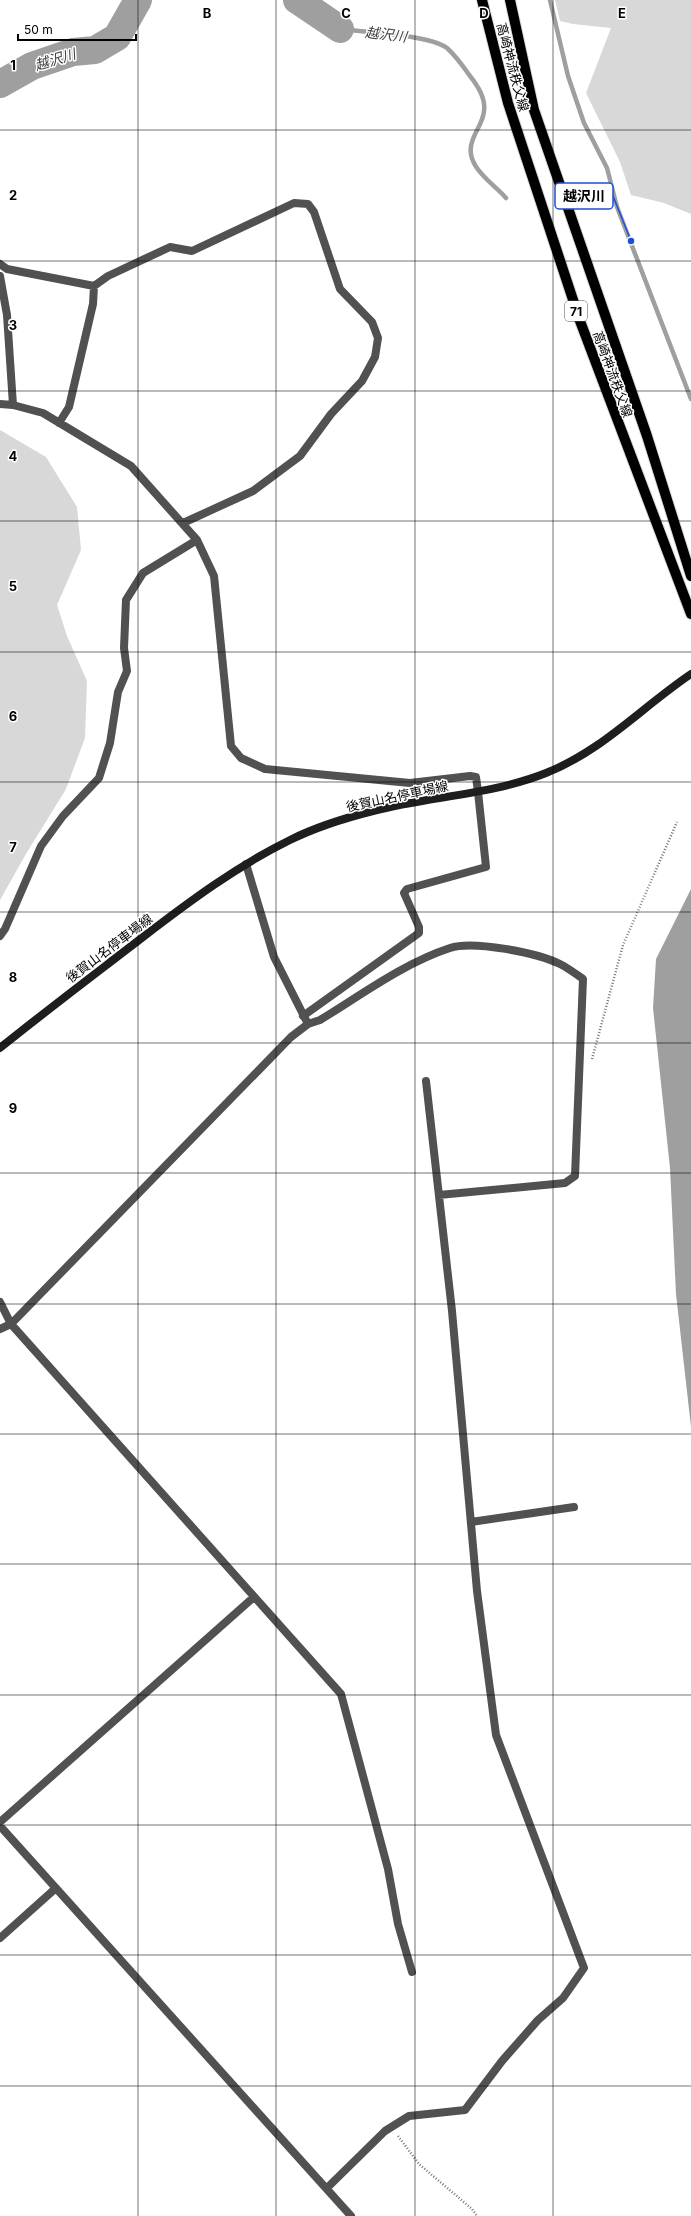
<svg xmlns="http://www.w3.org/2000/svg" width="691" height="2216" font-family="Inter,'Noto Sans JP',sans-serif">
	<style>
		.green { fill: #d8d8d8 }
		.water { fill: #9f9f9f }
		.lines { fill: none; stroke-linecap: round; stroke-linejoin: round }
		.stream { stroke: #9f9f9f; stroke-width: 4.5 }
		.river { stroke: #9f9f9f; stroke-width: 28 }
		.primary-casing { stroke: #dbdbdb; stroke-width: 12 }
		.path { stroke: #737373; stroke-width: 2.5; stroke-dasharray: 1 2; stroke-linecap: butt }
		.service { stroke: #515151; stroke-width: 8 }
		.minor { stroke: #515151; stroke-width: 8 }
		.secondary { stroke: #1e1e1e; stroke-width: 8 }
		.primary { stroke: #000; stroke-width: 10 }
		.grid { fill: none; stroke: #000; stroke-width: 1; stroke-opacity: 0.55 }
		.labels { text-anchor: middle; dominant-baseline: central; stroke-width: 3; stroke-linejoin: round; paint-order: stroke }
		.shield { fill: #fff; stroke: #4c4c4c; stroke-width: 1 }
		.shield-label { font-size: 12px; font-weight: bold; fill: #000 }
		.street-label { font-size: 13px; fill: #000; stroke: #fff }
		.water-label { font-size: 14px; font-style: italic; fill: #404040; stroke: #fff }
		.grid-label { font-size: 13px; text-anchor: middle; font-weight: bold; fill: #000; stroke: #fff; stroke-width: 3; stroke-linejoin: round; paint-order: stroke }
		.leader { fill: none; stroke: #1d4ed8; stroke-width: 1.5 }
		.callout-dot { fill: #1d4ed8; stroke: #fff; stroke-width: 1.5 }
		.callout { fill: #fff; stroke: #1d4ed8; stroke-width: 1.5 }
		.callout-label { font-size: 14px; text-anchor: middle; font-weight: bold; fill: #000 }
	</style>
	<rect width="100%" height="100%" fill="#fff"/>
	<path class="green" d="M555 0H691V214L664 203 631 195 620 162 586 93 611 28 573 24 560 21Z
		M0 430 46 457 77 507 81 550 57 605 67 636 87 681 85 738 66 789 26 854 0 900Z"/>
	<path class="water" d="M691 889V1427L676 1294 670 1168 653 1008 656 959Z"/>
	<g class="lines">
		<path class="stream" d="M550 0 568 76 584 123 607 168 617 207 691 399
			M340 29C365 32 429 35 447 48 456 56 463 66 470 76 478 86 486 98 484 111 483 123 475 131 472 142 464 166 493 183 506 198"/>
		<path class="river" d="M297 0 340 29
			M0 84 32 66 73 52 95 50 117 37 138 0"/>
		<g class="primary-casing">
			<path id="primary" d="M482 0 508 103 580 321 691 614
				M510 0 534 110 647 436 691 576"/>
		</g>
		<path class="path" d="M592 1059 623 945 677 822
			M398 2136 419 2164 472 2209 477 2216"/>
		<path class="service" d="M303 1016 419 933V927L404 893 407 889 486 867 478 792"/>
		<path class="minor" d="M0 264 7 269 94 286 108 276 170 247 192 251 294 203 308 204 314 212 340 289 372 322 378 338 375 357 362 381 331 414 300 456 253 491 183 523
			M0 276 7 315 13 405
			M0 404 13 405 43 413 131 466 197 540 214 576 231 746 241 758 265 769 410 783 470 776 476 777 478 792
			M59 423 69 407 93 304 94 286
			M246 864 274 957 308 1024
			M0 936 5 929 41 846 63 816 99 778 110 743 118 692 127 671 124 648 126 600 143 573 197 540
			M0 1302 11 1324 341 1694 388 1869 398 1924 412 1972
			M0 1329 11 1324 291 1037 308 1024 320 1020C361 995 404 963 450 948 473 940 538 953 560 964 568 968 576 974 583 979L575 1176 565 1183 439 1195
			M471 1522 574 1507
			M0 1822 254 1597
			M0 1826 351 2216
			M0 1938 56 1888
			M327 2188 385 2131 409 2116 465 2110 502 2061 538 2020 563 1998 584 1968 496 1735 477 1591 452 1311 426 1081"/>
		<path class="secondary" d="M0 1048C47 1010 95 974 143 937 190 901 237 866 290 840 316 827 345 818 373 811 430 796 491 795 546 773 602 751 642 707 691 674"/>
		<use href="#primary" class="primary"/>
	</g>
	<path class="grid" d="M138 0V2216M276 0V2216M415 0V2216M553 0V2216M0 130H691M0 261H691M0 391H691M0 521H691M0 652H691M0 782H691M0 912H691M0 1043H691M0 1173H691M0 1304H691M0 1434H691M0 1564H691M0 1695H691M0 1825H691M0 1955H691M0 2086H691"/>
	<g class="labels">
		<rect class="shield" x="565" y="301" width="22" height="20" rx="3"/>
		<g class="shield-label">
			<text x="576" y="311">71</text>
		</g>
		<g class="street-label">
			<text transform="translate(513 67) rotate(75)">高崎神流秩父線</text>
			<text transform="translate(613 374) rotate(70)">高崎神流秩父線</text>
			<text transform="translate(397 796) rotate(-12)">後賀山名停車場線</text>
			<text transform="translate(109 948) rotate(-37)">後賀山名停車場線</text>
		</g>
		<g class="water-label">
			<text transform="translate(386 34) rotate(7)">越沢川</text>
			<text transform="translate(55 59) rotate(-17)">越沢川</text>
		</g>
	</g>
	<g class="grid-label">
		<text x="207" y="18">B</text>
		<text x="346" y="18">C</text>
		<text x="484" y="18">D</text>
		<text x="622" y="18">E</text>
		<text x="13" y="70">1</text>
		<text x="13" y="200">2</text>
		<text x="13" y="330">3</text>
		<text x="13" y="461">4</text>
		<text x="13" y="591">5</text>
		<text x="13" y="721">6</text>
		<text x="13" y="852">7</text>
		<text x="13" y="982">8</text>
		<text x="13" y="1113">9</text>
	</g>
	<path class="leader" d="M631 241L613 196"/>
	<circle class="callout-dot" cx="631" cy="241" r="4"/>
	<rect class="callout" x="555" y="183" width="58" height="26" rx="4"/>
	<g class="callout-label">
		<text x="584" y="201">越沢川</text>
	</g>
	<path d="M18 34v6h118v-6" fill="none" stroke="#000000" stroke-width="2"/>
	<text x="24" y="34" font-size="12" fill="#000000" stroke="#ffffff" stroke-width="3" paint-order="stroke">50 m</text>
</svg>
